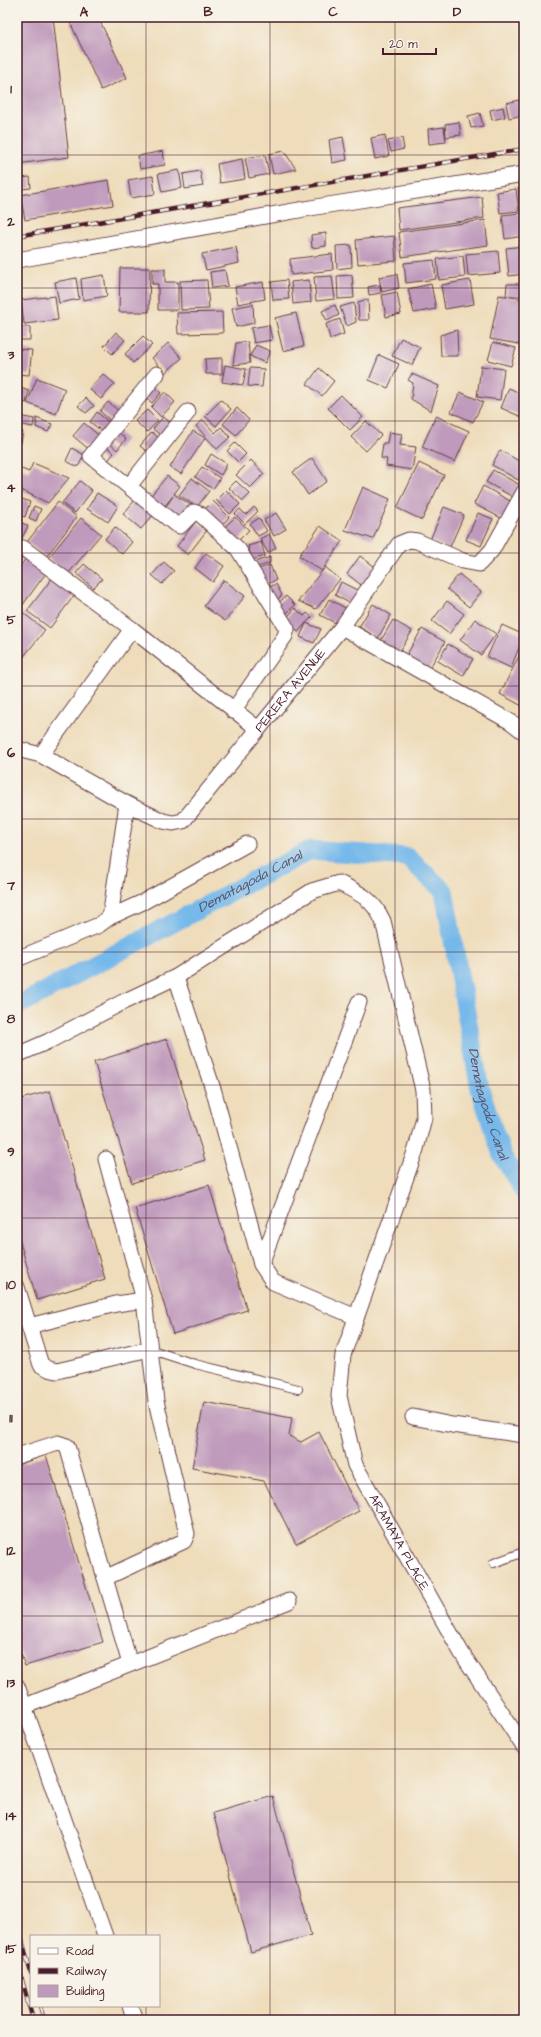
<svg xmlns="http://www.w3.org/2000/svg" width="541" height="2037" font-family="'Architects Daughter',sans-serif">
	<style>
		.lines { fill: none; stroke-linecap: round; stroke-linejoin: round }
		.canal { stroke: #75b8ea; stroke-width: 19 }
		.building { fill: #bf9abc }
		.lane-casing { stroke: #633b40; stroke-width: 10 }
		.street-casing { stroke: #633b40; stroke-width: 17 }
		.lane { stroke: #fff; stroke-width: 8 }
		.street { stroke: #fff; stroke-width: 15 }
		.rail-casing { stroke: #4a1f2b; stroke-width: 4.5 }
		.rail { stroke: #f7f3e8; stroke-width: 3; stroke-dasharray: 9; stroke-linecap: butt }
		.grid { fill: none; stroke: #4a1f2b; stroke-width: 1; stroke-opacity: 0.55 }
		.labels { text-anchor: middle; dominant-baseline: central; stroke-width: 3; stroke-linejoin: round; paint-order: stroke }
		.street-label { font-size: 13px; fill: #4a1f2b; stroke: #f7f3e8 }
		.water-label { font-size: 14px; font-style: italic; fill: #574d64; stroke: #f7f3e8 }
		.neatline { fill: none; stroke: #4a1f2b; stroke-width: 1.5 }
		.grid-label { font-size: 13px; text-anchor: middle; font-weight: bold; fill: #4a1f2b }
	</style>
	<rect width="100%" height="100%" fill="#f7f3e8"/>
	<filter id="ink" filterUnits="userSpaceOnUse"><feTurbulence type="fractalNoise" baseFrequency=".025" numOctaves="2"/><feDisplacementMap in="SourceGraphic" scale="8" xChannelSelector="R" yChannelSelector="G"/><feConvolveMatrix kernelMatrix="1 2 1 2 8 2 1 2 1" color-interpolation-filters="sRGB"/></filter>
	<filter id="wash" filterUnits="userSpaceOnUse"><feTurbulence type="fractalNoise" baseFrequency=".012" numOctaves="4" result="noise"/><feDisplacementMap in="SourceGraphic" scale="16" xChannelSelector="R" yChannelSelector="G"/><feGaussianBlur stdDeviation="0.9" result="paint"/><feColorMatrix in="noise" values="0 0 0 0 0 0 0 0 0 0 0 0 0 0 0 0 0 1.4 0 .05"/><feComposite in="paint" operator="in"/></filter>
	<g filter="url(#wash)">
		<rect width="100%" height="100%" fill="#eedcba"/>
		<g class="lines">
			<path class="canal" id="s1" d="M17 1006 310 850 407 857 444 891 480 1089 502 1155 524 1192"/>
		</g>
		<g id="blocks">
			<path class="building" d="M17 17H53L69 157 17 164Z
				M81 17H98L127 78 101 90 70 22Z
				M524 99V115L509 118 506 103Z
				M503 107 505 117 492 120 490 110Z
				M480 113 483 126 471 128 468 116Z
				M459 122 461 135 446 137 445 124Z
				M444 127 446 142 429 144 428 129Z
				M385 135 389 156 375 159 371 138Z
				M343 137 347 160 332 163 329 140Z
				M402 138 404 149 391 152 388 141Z
				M163 151 165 165 140 169 138 156Z
				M284 151 296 169 273 174 269 154Z
				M265 155 269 174 249 178 245 158Z
				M242 159 245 179 220 183 217 164Z
				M179 170 182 188 162 192 158 174Z
				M200 171 203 186 185 189 183 174Z
				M153 176 155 194 131 198 128 180Z
				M30 177 31 188 22 189 21 178Z
				M109 180 113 205 25 220 20 195Z
				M524 187V236L505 239 502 215 521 213 518 188Z
				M516 189 519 211 500 213 497 192Z
				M482 197 484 218 399 230 397 208Z
				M485 220 488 245 402 257 399 232Z
				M326 233V246L312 248 311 235Z
				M394 236 396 261 358 264 356 240Z
				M351 245 352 267 337 269 336 246Z
				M524 246V274L509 276 506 248Z
				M236 247 239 263 206 270 202 254Z
				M498 251 500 273 468 276 466 254Z
				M332 254 333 270 291 275 290 259Z
				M463 256 465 277 439 280 437 259Z
				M434 260 436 279 406 283 404 263Z
				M120 268H150L149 312H119Z
				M152 269H165V282H178V310H158V284H152Z
				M225 270 228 286 212 288 210 272Z
				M397 274 399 288 382 292 379 277Z
				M104 275 107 296 83 300 81 279Z
				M352 275 354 298 338 299 337 276Z
				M332 276 335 299 316 301 314 277Z
				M76 278 79 299 59 303 55 282Z
				M207 280 209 309 181 310 180 281Z
				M287 280 289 299 273 300 271 282Z
				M309 280 311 302 293 304 291 282Z
				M470 280 474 304 445 309 441 285Z
				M263 282 265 299 238 304 235 287Z
				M431 284 436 309 414 313 408 289Z
				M507 284H523L522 296H506Z
				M380 285 381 293 369 295 368 287Z
				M397 292 401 314 386 317 382 295Z
				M499 295 524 299V314L521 330H524V345L490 339Z
				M55 296 58 320 24 324 21 300Z
				M368 299 369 320H359L358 302Z
				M354 303 356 322 347 326 340 307Z
				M253 304 254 323 236 327 232 308Z
				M335 305 339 315 327 321 322 311Z
				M17 308H20L21 325 17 326Z
				M222 312 223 333 178 334 177 313Z
				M296 313 304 346 283 351 275 318Z
				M340 319 344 334 330 339 326 324Z
				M269 325 272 340 254 343 251 328Z
				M17 327H30V340H17Z
				M457 330 458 356H441L440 335Z
				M116 332 125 340 112 354 104 346Z
				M143 336 152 345 133 363 125 354Z
				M401 338 420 347 412 365 392 356Z
				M248 342 250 363 233 365 236 343Z
				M493 342 516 348 511 366 488 360Z
				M168 343 182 358 165 373 152 358Z
				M256 345 270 351 265 363 250 356Z
				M17 349 32 350 29 375 17 374Z
				M379 355 399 364 388 388 369 380Z
				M222 358V374H206L205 359Z
				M225 365 246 369 243 385 222 382Z
				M481 366 504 369 500 400 477 397Z
				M250 368 264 369 262 387 248 386Z
				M319 368 334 381 322 396 307 384Z
				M103 374 115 384 101 399 89 389Z
				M412 374 439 386 431 411 411 399 413 383 408 380Z
				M37 378 65 389 56 414 27 403Z
				M152 385 161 393 152 403 143 395Z
				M17 387 29 391 26 403 17 401Z
				M509 388 524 395V418L501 408Z
				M165 392 175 402 161 417 151 407Z
				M460 392 483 402 473 422 451 412Z
				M341 395 363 417 350 430 328 408Z
				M86 398 94 406 86 413 78 406Z
				M221 400 231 409 216 426 205 416Z
				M108 402 121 413 113 423 100 411Z
				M17 404 23 405 21 414 17 413Z
				M237 408 249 420 236 435 223 424Z
				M147 410 158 421 147 432 135 421Z
				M97 412 110 423 103 432 90 422Z
				M19 416 34 419 33 427 17 424Z
				M436 416 469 431 455 462 422 447Z
				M163 417 174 425 164 438 153 429Z
				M36 418 52 424 48 432 36 427Z
				M203 420 215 433 221 427 230 437 217 449 196 426Z
				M366 421 381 435 366 451 351 437Z
				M84 423 102 438 91 451 73 436Z
				M17 431 23 432 21 443 17 442Z
				M117 431 126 439 117 450 108 442Z
				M193 431 205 438 181 474 170 467Z
				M152 432 162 441 150 454 140 446Z
				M389 432 402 434 400 445 416 447 412 470 386 466 387 459 381 458 383 443H387Z
				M235 443 246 454 238 462 227 451Z
				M105 446 114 453 106 463 97 455Z
				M72 448 84 455 78 467 66 461Z
				M17 449H20L18 461H17Z
				M500 450 524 464V469L518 480 492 465Z
				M211 454 227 464 221 475 205 465Z
				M312 458 327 481 308 495 293 472Z
				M251 460 264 474 250 488 236 475Z
				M33 463 69 478 48 503 17 488 19 468 29 472Z
				M419 463 444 475 422 520 397 508Z
				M202 467 220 478 213 489 195 477Z
				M493 470 520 485 513 497 486 482Z
				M167 476 180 486 174 494 191 505 180 521 163 511 173 496 162 509 148 499Z
				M192 478 209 491 197 507 179 495Z
				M80 481 92 491 75 513 62 503Z
				M236 481 250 494 243 501 229 488Z
				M483 486 512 502 503 519 474 504Z
				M363 487 390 499 373 539 345 530Z
				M226 490 240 504 230 514 216 500Z
				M97 493 118 506 108 522 87 509Z
				M17 497 30 502 25 517 17 514Z
				M136 499 154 514 141 529 123 514Z
				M213 501 229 517 221 526 205 509Z
				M58 502 77 517 46 557 27 542Z
				M34 506 41 509 36 521 29 518Z
				M254 507 258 511 245 524 235 514 240 509 246 515Z
				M444 507 464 515 449 549 430 540Z
				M276 513 286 529 274 536 264 520Z
				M478 513 493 519 481 546 466 540Z
				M235 517 249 530 239 540 225 527Z
				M81 518 101 534 68 574 48 558Z
				M259 518 267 531 258 536 250 524Z
				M19 521 28 526 20 542 17 540Z
				M196 521 207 530 188 555 177 546Z
				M320 526 342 541 322 571 299 556Z
				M115 527 132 542 122 554 105 539Z
				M269 534 276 548 268 553 260 539Z
				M261 542 265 556 252 560 248 546Z
				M17 552 23 556 17 565Z
				M206 553 224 566 213 582 195 568Z
				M360 556 378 569 365 588 347 574Z
				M270 557V563L256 568 255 562Z
				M26 558 46 573 19 610 17 608V571Z
				M164 562 174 571 162 584 152 575Z
				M84 564 102 579 93 588 76 573Z
				M270 565 276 580 263 586 257 570Z
				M325 567 340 579 316 609 298 601Z
				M459 574 481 592 469 607 447 589Z
				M53 577 76 593 50 628 27 611Z
				M224 580 245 596 225 621 204 606Z
				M341 582 361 592 351 604 335 595Z
				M276 584 282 595 274 603 267 588Z
				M286 596 295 605 284 616 275 606Z
				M329 599 349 610 341 626 320 615Z
				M447 601 464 614 449 634 432 621Z
				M373 604 391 615 378 638 359 627Z
				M295 608 304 616 307 613 312 617 306 623 321 629 314 643 300 637 306 623 298 632 285 620Z
				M22 612 45 630 17 665V619Z
				M475 619 496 634 481 655 460 640Z
				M393 620 412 631 399 653 380 642Z
				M502 625 524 635 511 668 487 657Z
				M422 629 445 642 429 669 406 656Z
				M448 644 473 659 463 676 438 661Z
				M522 650 524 651V707L500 694Z
				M167 1039 205 1160 132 1183 94 1062Z
				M50 1091 105 1279 37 1300 17 1232V1100Z
				M209 1185 247 1310 173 1334 135 1208Z
				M204 1402 292 1418 289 1436 301 1442 319 1432 359 1511 296 1544 264 1481 192 1468Z
				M46 1455 103 1642 25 1666 17 1642V1465Z
				M273 1796 311 1935 251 1952 213 1813Z"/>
		</g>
	</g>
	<g filter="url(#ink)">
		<use href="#blocks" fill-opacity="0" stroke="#633b40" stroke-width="1"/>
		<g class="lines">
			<g class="lane-casing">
				<path id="lane" d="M149 1349 195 1364 298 1389
					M494 1563 524 1552"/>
			</g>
			<g class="street-casing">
				<g id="street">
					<path d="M17 260 322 206 524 174"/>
					<path d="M157 374 91 456 175 524 180 526 194 512 200 514 238 549 287 629 285 636 233 711"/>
					<path d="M129 486 188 412"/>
					<path d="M23 548 132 629 258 729"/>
					<path d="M342 627 511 722 524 732"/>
					<path id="s2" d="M17 749 41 755 127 804 163 821 173 823 183 821 342 627 399 544 409 540 417 541 463 561 479 564 492 550 524 492"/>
					<path d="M41 755 132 629"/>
					<path d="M110 917 127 804"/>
					<path d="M17 959 99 925 110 917 143 902 247 844"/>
					<path d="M176 977 214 1092 261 1264 273 1282 356 1317"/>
					<path id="s3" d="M17 1055 49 1041 123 1002 176 977 312 891 339 883C361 894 373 899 383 921L423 1090 424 1118 416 1149 343 1355 339 1396 355 1465 461 1652 524 1747"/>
					<path d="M106 1159 144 1300"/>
					<path d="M261 1264 359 1002"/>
					<path d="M17 1287 29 1326 116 1304 144 1300 156 1401 187 1534 184 1541 105 1578 130 1664"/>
					<path d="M29 1326 41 1365 49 1369 57 1371 149 1349"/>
					<path d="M413 1417 452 1425 524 1435"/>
					<path d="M17 1456 58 1443 67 1446 105 1578"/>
					<path d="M17 1686 105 1936"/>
					<path d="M23 1707 289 1601"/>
					<path d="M130 2006 135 2020"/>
				</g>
			</g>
			<use href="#lane" class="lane"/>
			<use href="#street" class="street"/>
			<g class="rail-casing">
				<path id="rail" d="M17 236 524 149
					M17 1922 31 1973
					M17 1962 33 2020
					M40 2006 44 2020"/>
			</g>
			<use href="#rail" class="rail"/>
		</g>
	</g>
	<path class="grid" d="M146 17V1936M270 17V2020M395 17V2020M17 155H524M17 288H524M17 421H524M17 553H524M17 686H524M17 819H524M17 952H524M17 1085H524M17 1218H524M17 1351H524M17 1484H524M17 1616H524M17 1749H524M17 1882H524M146 2006V2020"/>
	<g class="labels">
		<g class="street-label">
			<text stroke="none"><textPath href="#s2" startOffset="353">PERERA AVENUE</textPath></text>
			<text stroke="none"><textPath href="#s3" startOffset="1079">ARAMAYA PLACE</textPath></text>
		</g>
		<g class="water-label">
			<text stroke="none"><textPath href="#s1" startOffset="264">Dematagoda Canal</textPath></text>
			<text stroke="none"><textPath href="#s1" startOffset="697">Dematagoda Canal</textPath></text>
		</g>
	</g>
	<rect width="541" height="2037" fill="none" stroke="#f7f3e8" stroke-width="44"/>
	<rect x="30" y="1935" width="130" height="72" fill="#f7f3e8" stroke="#b29e9c"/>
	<rect x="38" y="1948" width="20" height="6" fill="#ffffff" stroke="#b29e9c"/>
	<text x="66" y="1955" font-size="12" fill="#4a1f2b">Road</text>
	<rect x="38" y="1968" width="20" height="6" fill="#4a1f2b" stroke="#b29e9c"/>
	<text x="66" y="1975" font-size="12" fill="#4a1f2b">Railway</text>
	<rect x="38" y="1985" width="20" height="12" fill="#bf9abc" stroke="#b29e9c"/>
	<text x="66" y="1995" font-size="12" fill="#4a1f2b">Building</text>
	<path d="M383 48v6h53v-6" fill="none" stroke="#4a1f2b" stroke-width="2"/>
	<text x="389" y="48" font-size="12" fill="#4a1f2b" stroke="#f7f3e8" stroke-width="3" paint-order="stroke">20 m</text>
	<rect x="22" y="22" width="497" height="1993" class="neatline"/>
	<g class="grid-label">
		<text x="84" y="16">A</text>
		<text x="208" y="16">B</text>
		<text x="333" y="16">C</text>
		<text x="457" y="16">D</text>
		<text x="11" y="93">1</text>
		<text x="11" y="226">2</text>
		<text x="11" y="359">3</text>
		<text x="11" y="492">4</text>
		<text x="11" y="624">5</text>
		<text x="11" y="757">6</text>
		<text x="11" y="890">7</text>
		<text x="11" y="1023">8</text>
		<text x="11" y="1156">9</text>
		<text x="11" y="1289">10</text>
		<text x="11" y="1422">11</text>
		<text x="11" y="1555">12</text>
		<text x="11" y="1687">13</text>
		<text x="11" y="1820">14</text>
		<text x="11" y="1953">15</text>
	</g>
</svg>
